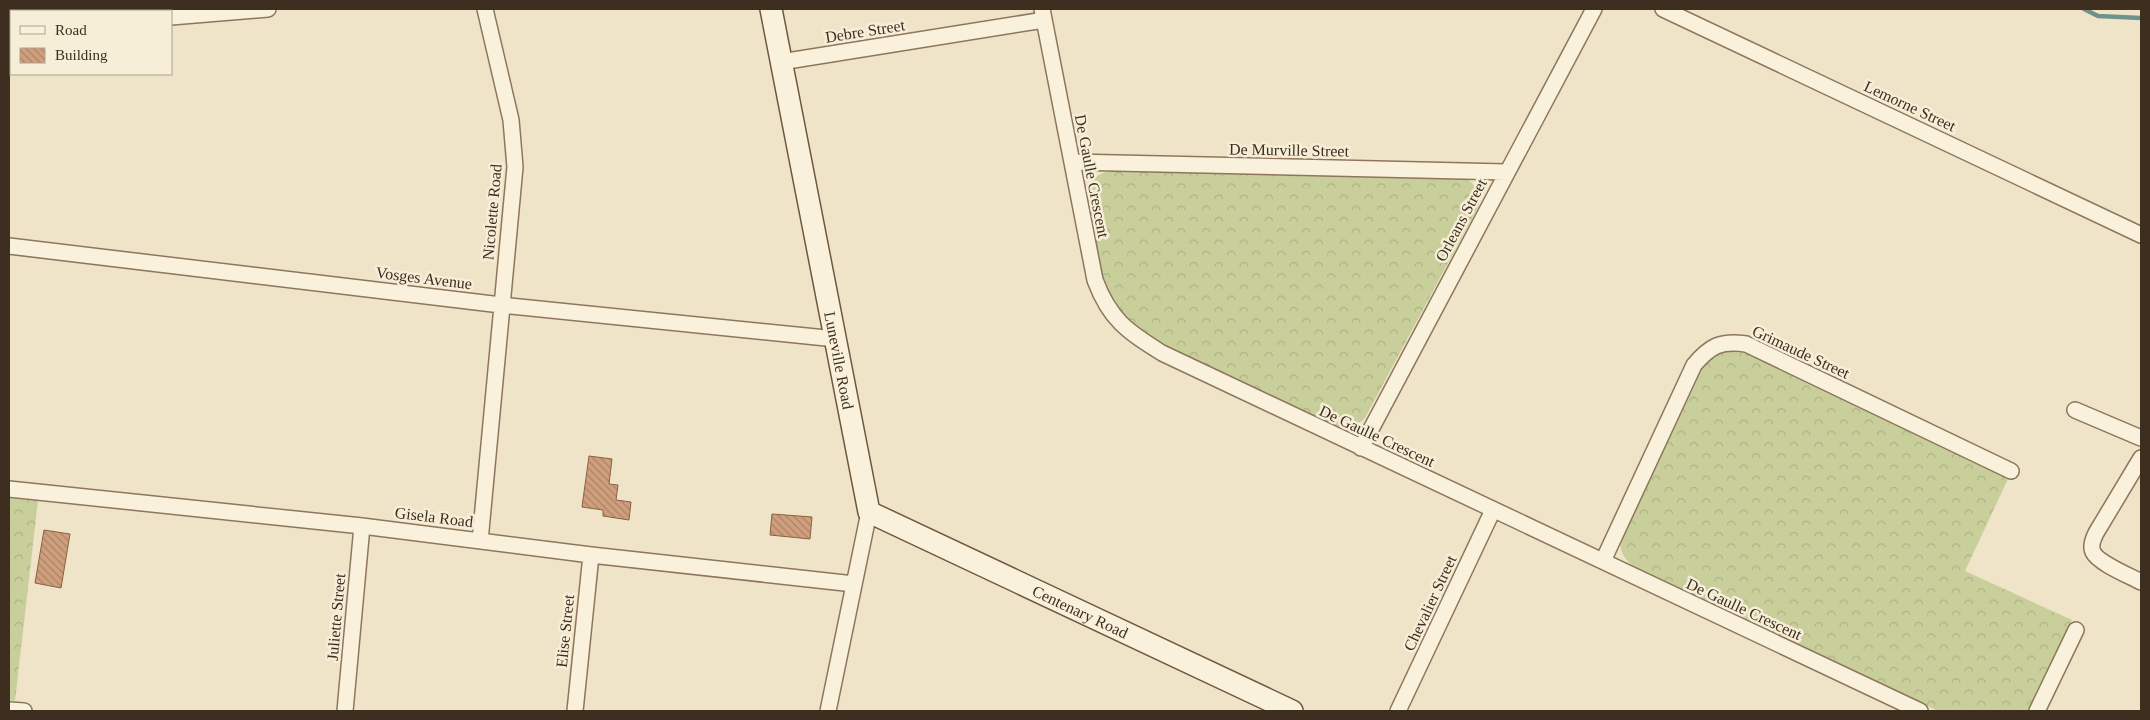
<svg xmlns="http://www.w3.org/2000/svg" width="2150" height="720" font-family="'Times New Roman',serif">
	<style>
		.forest { fill: url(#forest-crowns) }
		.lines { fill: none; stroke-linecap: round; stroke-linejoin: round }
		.stream { stroke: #6f938a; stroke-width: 4.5 }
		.building { fill: url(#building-back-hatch); stroke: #8d5f41 }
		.street-casing { stroke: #8d765c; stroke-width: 18 }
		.secondary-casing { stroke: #6f573f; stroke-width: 24 }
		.street { stroke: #faf1dc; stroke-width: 15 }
		.secondary { stroke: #faf1dc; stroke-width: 21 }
		.labels { text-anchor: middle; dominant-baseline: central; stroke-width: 5; stroke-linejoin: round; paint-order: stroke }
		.street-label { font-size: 16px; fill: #3d2e20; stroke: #f7eed8 }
	</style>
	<defs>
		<pattern id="forest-crowns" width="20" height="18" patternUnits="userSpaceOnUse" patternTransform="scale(1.25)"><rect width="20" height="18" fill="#c9cf9b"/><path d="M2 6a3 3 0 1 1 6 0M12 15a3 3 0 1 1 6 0" fill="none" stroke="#aeb285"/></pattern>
		<pattern id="building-back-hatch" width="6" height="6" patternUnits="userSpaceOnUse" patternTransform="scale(1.25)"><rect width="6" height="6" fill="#cf9f7d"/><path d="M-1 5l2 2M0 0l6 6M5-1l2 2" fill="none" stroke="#a98266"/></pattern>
	</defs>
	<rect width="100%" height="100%" fill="#f0e4c8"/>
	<path class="forest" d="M1110 171 1459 177C1474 179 1480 191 1479 205L1365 418C1355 427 1348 429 1335 426 1292 406 1250 386 1208 366 1181 353 1138 338 1120 314 1100 288 1097 241 1090 209 1087 191 1089 175 1110 171Z
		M1727 351 1748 354 2008 479 1965 571 2072 620 2029 711H1938L1633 566C1623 558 1620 551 1620 538L1699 370 1713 356Z
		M9 498 38 501 15 701 9 700Z"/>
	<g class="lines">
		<path class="stream" d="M2084 9 2098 16 2141 18"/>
	</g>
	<path class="building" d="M589 456 612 459 609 484 618 485 616 500 631 502 629 520 603 516V510L582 507Z
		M772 514 812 517 810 539 770 535Z
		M44 530 70 534 61 588 35 583Z"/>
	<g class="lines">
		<g class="street-casing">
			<path id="street" d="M1042 9 1095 280C1110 320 1127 331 1162 353L1920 711
				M1663 9 2141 235
				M171 17 268 9
				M9 31H11
				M781 62 1044 20
				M1072 162 1506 172
				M9 246 501 305 836 339
				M2075 410 2141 438
				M1361 448 1594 9
				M2141 458 2096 533C2093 539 2090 546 2093 552 2098 563 2130 576 2141 582
				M9 489 362 526 591 555 854 584
				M480 541 515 167 511 120 485 9
				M1603 561 1694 365C1710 346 1721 340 1746 344L2011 471
				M9 710 24 711
				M345 711 362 526
				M575 711 591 555
				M828 711 869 512
				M1398 711 1493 510
				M2037 711 2076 630"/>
		</g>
		<g class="secondary-casing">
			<g id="secondary">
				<path id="s1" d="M771 9 869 512 1292 711"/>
			</g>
		</g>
		<use href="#street" class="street"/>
		<use href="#secondary" class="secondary"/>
	</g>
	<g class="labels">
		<g class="street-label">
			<text transform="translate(865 31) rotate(-9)">Debre Street</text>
			<text transform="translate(1910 106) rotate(25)">Lemorne Street</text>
			<text transform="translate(1289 150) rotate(1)">De Murville Street</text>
			<text transform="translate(1092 176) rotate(79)">De Gaulle Crescent</text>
			<text transform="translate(492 212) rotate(-85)">Nicolette Road</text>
			<text transform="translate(1461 220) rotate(-62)">Orleans Street</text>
			<text transform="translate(424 278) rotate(7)">Vosges Avenue</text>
			<text transform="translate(1801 352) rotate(25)">Grimaude Street</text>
			<text stroke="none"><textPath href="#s1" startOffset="358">Luneville Road</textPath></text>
			<text transform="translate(1377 436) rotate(25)">De Gaulle Crescent</text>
			<text transform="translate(434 517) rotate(7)">Gisela Road</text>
			<text transform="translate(1430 603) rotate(-65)">Chevalier Street</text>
			<text transform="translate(1744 609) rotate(25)">De Gaulle Crescent</text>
			<text stroke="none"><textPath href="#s1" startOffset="746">Centenary Road</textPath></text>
			<text transform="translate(336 617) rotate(-85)">Juliette Street</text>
			<text transform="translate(565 631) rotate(-84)">Elise Street</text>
		</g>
	</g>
	<rect width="2150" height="720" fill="none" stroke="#3d2e20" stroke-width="20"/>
	<rect x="10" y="10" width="162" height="65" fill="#f7eed8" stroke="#ada18e"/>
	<rect x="20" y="26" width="25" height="8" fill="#faf1dc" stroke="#ada18e"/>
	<text x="55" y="35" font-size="15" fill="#3d2e20">Road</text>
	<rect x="20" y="48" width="25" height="15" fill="url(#building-back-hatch)" stroke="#ada18e"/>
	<text x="55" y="60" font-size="15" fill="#3d2e20">Building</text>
</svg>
